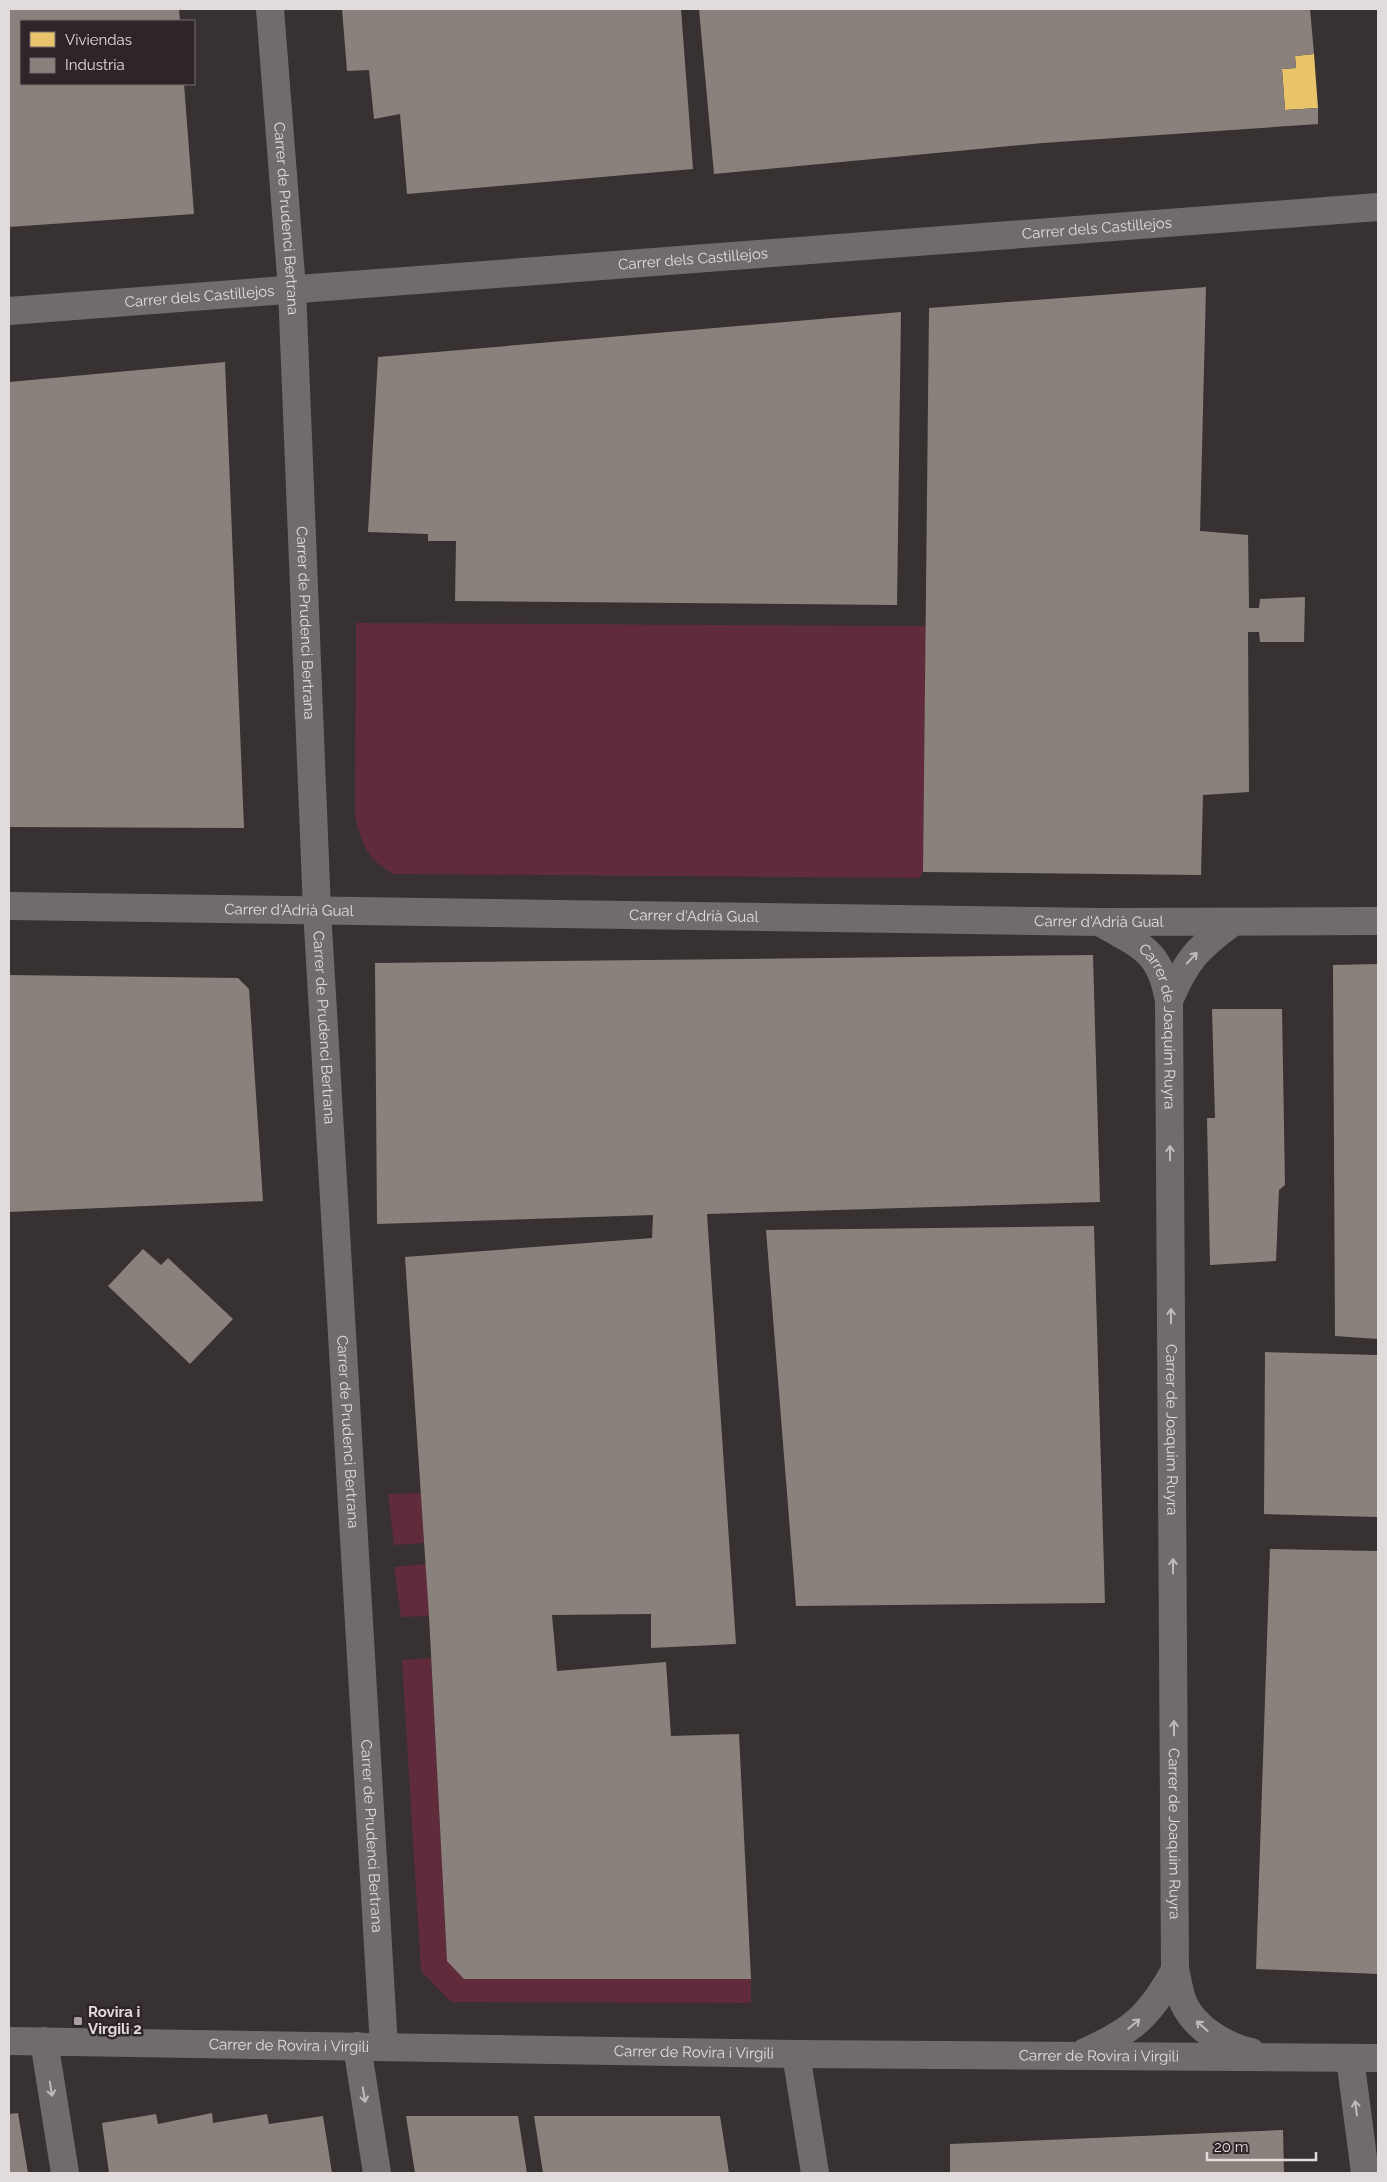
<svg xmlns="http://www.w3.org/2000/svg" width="1387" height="2182" font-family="Raleway,sans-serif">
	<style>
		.green { fill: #602c3c }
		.homes { fill: #e9c46a }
		.industry { fill: #8a817c }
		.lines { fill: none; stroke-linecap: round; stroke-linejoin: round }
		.minor { stroke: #706c6d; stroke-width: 28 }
		.oneway { stroke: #bfbabb }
		.poi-dot { fill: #a6a0a0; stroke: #2f2528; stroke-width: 2 }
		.labels { text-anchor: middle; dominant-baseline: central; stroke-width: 5; stroke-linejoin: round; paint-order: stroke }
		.street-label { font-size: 15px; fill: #e1dbdc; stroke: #2f2528 }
		.poi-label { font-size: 15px; font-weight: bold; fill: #e1dbdc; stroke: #2f2528; text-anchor: start }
	</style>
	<rect width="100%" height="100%" fill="#373132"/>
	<path class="green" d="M356 623 926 626 923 872 919 878 393 874C366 857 362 846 355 815Z
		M421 1493 424 1543 394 1545 388 1494Z
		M426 1564 429 1616 401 1617 394 1567Z
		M431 1658 447 1960 464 1978 751 1979V2003L451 2002 421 1971 402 1660Z"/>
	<path class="homes" d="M1314 54 1318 108 1285 110 1282 69 1296 68 1295 56Z"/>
	<path class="industry" d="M9 9H179L180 21H21V84H184L194 214 9 227Z
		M342 9H681L693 169 407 194 400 114 374 119 369 70 347 71Z
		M699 9H1310L1314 54 1295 56 1296 68 1282 69 1285 110 1318 108V124L1043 143 714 174Z
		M1206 287 1200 531 1248 535 1249 608H1259L1260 599 1305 597 1304 642H1260L1259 632H1248L1249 792 1203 795 1201 875 923 872 929 308Z
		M901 312 897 605 455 601 456 541H428V534L368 532 378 357Z
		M225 362 244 828 9 827V382Z
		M1093 955 1100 1202 707 1214 736 1644 651 1648V1614L552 1615 557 1671 666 1662 671 1736 739 1734 751 1979H464L447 1961 429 1616 405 1257 652 1238 653 1215 377 1224 375 963Z
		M1378 964V1339L1335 1336 1333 965Z
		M9 975 238 978 249 989 263 1201 9 1212Z
		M1212 1009H1282L1285 1185 1279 1190 1276 1261 1210 1265 1207 1118H1215Z
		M1094 1226 1105 1603 796 1606 766 1230Z
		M143 1249 161 1265 168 1258 233 1319 190 1364 108 1286Z
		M1265 1352 1378 1355V1517L1264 1514Z
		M1270 1549 1378 1551V1974L1256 1969Z
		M18 2113 28 2173H9V2114Z
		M212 2113 213 2123 267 2114 269 2124 323 2116 332 2173H109L102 2123 156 2114 158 2124Z
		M406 2116H518L527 2173H415Z
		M534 2116H720L729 2173H543Z
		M1283 2130 1284 2173H950V2144Z"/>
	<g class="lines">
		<g class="minor">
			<path id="s1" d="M270 9 292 289 317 910 384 2047"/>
			<path id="s2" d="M9 311 1378 207"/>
			<path id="s3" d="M9 906 1100 922 1378 921"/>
			<path id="s4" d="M1101 923C1142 947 1160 950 1169 1001L1175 1970C1178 1980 1179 1994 1184 2004 1195 2028 1226 2047 1251 2052"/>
			<path d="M1169 1001C1186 960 1198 948 1233 922"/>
			<path id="s5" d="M9 2041 796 2054 1378 2058"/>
			<path d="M44 2041 65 2173"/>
			<path d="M357 2046 377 2173"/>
			<path d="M1085 2052C1133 2031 1150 2015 1175 1970"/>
			<path d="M796 2054 815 2173"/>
			<path d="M1350 2058 1365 2173"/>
		</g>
	</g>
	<defs><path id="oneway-shaft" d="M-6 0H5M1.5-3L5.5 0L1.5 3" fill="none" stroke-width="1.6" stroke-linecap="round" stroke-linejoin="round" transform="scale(1.25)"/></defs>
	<g class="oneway">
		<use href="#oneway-shaft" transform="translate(1192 958) rotate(-47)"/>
		<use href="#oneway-shaft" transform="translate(1170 1153) rotate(-90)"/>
		<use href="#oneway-shaft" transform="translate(1171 1316) rotate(-90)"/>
		<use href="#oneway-shaft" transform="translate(1173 1566) rotate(-90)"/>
		<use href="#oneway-shaft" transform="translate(1174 1728) rotate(-90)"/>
		<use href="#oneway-shaft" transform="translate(1134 2024) rotate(-40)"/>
		<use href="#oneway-shaft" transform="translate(1202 2026) rotate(-138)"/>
		<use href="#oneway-shaft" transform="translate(51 2089) rotate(81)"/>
		<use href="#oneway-shaft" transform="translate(364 2095) rotate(81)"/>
		<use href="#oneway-shaft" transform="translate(1356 2108) rotate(-97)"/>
	</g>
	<rect class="poi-dot" x="73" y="2016" width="10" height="10" rx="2.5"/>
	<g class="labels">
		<g class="street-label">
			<text stroke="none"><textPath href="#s1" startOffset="210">Carrer de Prudenci Bertrana</textPath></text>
			<text stroke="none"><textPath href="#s2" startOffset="1091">Carrer dels Castillejos</textPath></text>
			<text stroke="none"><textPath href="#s2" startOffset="686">Carrer dels Castillejos</textPath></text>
			<text stroke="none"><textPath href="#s2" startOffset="191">Carrer dels Castillejos</textPath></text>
			<text stroke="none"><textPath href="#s1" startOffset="615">Carrer de Prudenci Bertrana</textPath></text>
			<text stroke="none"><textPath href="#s3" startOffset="280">Carrer d'Adrià Gual</textPath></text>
			<text stroke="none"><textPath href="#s3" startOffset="685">Carrer d'Adrià Gual</textPath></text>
			<text stroke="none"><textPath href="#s3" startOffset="1090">Carrer d'Adrià Gual</textPath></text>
			<text stroke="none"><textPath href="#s1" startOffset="1020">Carrer de Prudenci Bertrana</textPath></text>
			<text stroke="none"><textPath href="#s4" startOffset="132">Carrer de Joaquim Ruyra</textPath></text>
			<text stroke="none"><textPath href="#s4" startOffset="538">Carrer de Joaquim Ruyra</textPath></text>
			<text stroke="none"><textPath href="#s1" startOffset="1425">Carrer de Prudenci Bertrana</textPath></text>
			<text stroke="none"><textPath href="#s4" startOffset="942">Carrer de Joaquim Ruyra</textPath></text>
			<text stroke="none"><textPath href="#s1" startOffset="1830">Carrer de Prudenci Bertrana</textPath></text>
			<text stroke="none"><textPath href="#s5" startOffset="280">Carrer de Rovira i Virgili</textPath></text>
			<text stroke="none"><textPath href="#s5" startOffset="685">Carrer de Rovira i Virgili</textPath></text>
			<text stroke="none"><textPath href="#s5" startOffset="1090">Carrer de Rovira i Virgili</textPath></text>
		</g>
		<g class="poi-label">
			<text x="88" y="2012">Rovira i<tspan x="88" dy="17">Virgili 2</tspan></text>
		</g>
	</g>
	<rect width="1387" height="2182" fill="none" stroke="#e1dbdc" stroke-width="20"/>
	<rect x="20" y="20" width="175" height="65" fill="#2f2528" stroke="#766e70"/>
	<rect x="30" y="32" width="25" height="15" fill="#e9c46a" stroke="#766e70"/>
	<text x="65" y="45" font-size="15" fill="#e1dbdc">Viviendas</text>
	<rect x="30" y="58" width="25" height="15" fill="#8a817c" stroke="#766e70"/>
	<text x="65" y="70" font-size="15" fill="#e1dbdc">Industria</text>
	<path d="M1207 2152v8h109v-8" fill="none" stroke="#e1dbdc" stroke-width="2.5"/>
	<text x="1214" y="2152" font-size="15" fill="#e1dbdc" stroke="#2f2528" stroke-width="4" paint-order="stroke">20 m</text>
</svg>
